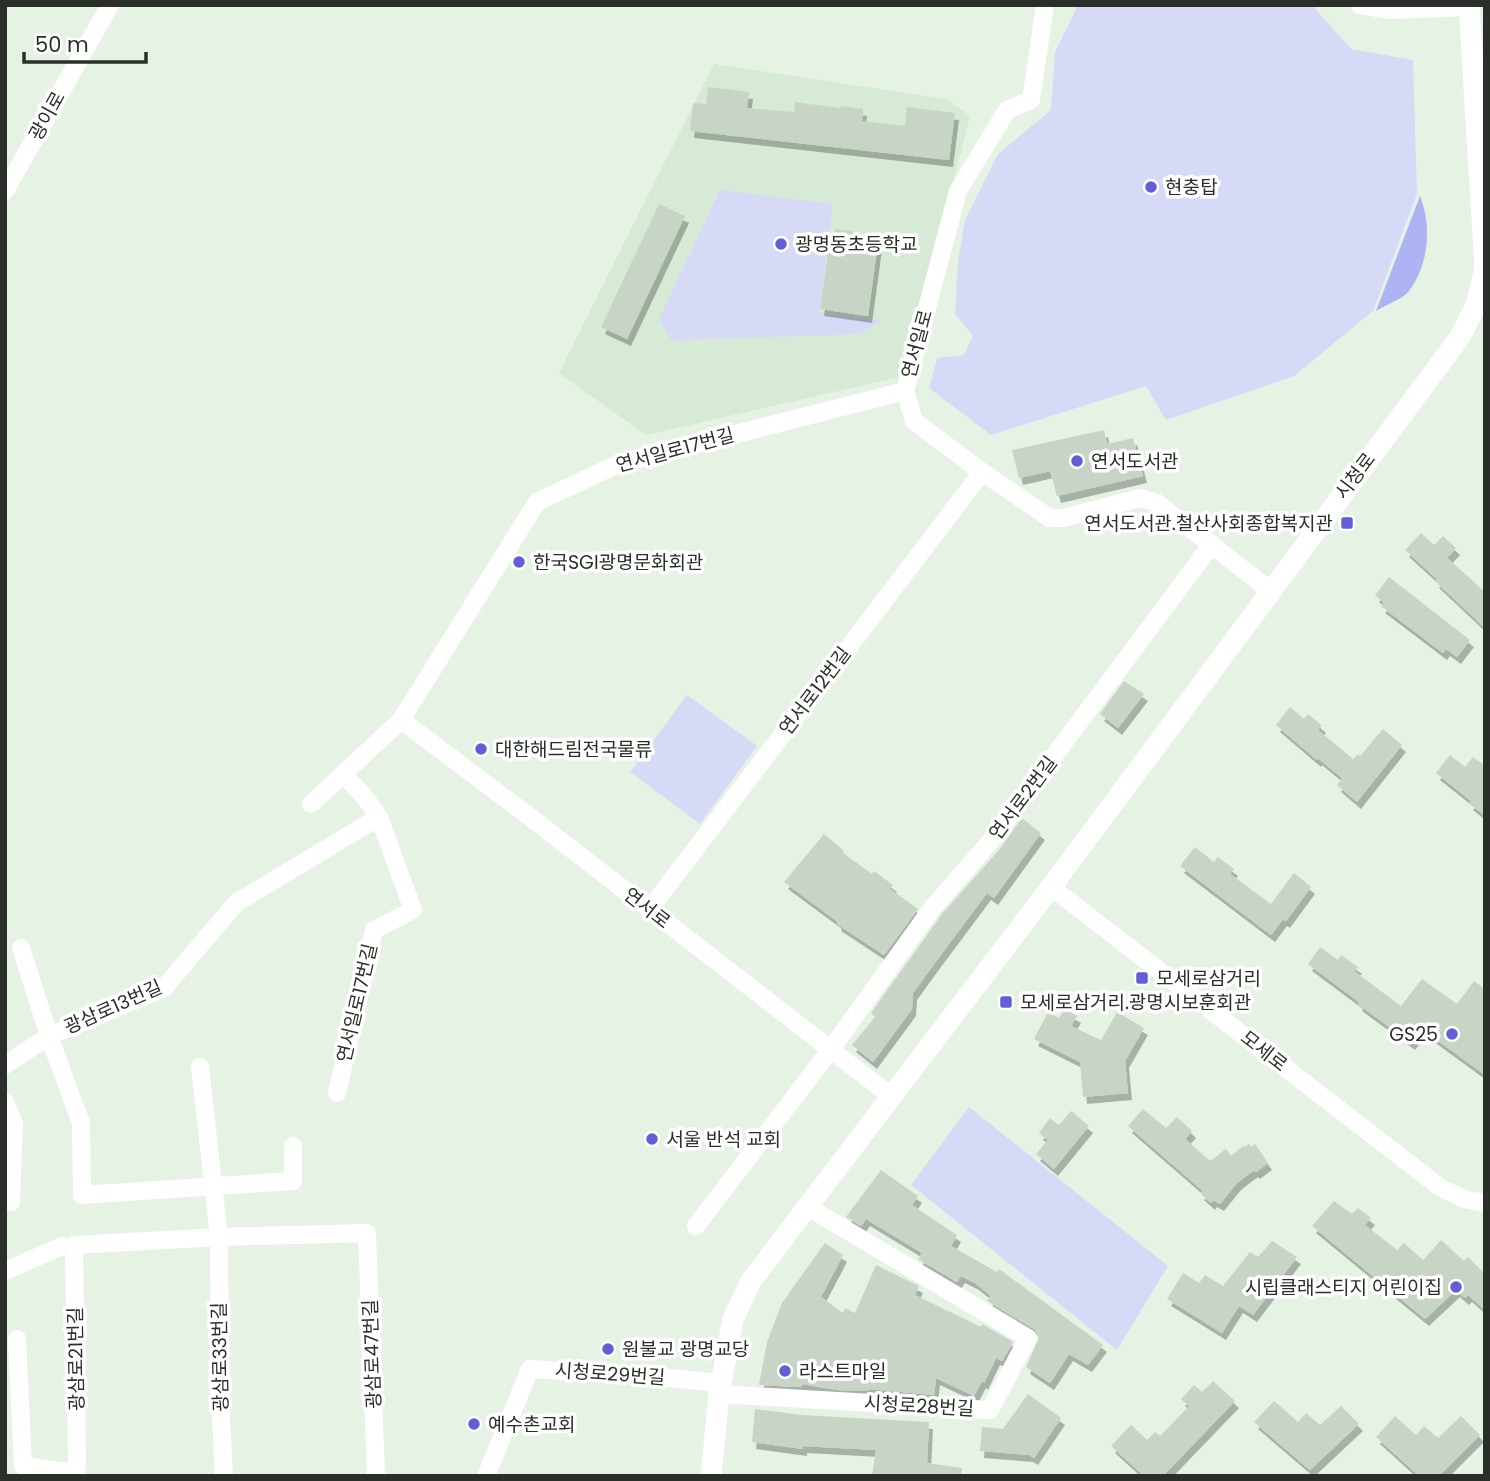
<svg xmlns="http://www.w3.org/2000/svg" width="1490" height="1481" font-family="Poppins,'Noto Sans KR',sans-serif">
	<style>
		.built { fill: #d7ead5 }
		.green { fill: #d7daf7 }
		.water { fill: #aeb3f3 }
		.building { fill: #c8d5c6; filter: url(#shadow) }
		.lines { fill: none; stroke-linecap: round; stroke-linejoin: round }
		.minor { stroke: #fff; stroke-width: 18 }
		.major { stroke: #fff; stroke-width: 21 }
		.poi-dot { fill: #635ed7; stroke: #fff; stroke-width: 2.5 }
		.labels { text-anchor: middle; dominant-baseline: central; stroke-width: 7; stroke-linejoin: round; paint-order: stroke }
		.street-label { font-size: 19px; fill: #2a2f29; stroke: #fff }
		.poi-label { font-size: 19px; fill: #2a2f29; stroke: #fff; text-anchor: start }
	</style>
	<defs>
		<filter id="shadow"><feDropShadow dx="4" dy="7" stdDeviation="0" flood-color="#0004"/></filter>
	</defs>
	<rect width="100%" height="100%" fill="#e5f2e4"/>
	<path class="built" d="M714 64 946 99 970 116 904 376 646 435 559 373Z"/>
	<path class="green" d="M1078 5H1312L1351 49 1413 60 1417 194 1373 311 1294 376 1166 420 1146 386 991 435 929 388 937 358 964 355 973 336 955 314 958 262 965 220 998 154 1051 110 1055 52Z
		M720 190 833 204 819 312 881 321 860 333 840 335 671 340 659 319Z
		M687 695 757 746 700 824 630 772Z
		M969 1107 1168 1266 1117 1350 911 1185Z"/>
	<path class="water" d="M1420 196C1432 226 1429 264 1409 291 1403 299 1385 305 1376 311Z"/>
	<path class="building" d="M708 87 749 92 747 108 794 112 795 102 840 108 841 106 863 109 862 121 905 126 907 107 955 113 949 160 690 131 693 103 706 104Z
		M659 204 685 216 627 339 601 327Z
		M835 229 856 232 855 240 878 243 868 316 820 309 830 238 833 239Z
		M1104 430 1107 444 1133 438 1143 476 1057 496 1050 471 1019 478 1012 450Z
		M1421 533 1434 545 1443 536 1456 548 1447 558 1485 592V628L1435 581 1437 579 1405 550Z
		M1389 577 1470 640 1457 657 1446 649 1443 653 1381 606 1384 603 1375 595Z
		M1124 681 1144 694 1118 728 1100 714Z
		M1290 707 1304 719 1308 714 1322 726 1318 730 1353 759 1358 754 1360 756 1383 729 1402 745 1357 802 1337 785 1342 778 1318 758 1317 760 1276 725Z
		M1450 755 1465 767 1473 757 1485 766V816L1469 803 1471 801 1436 773Z
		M1022 818 1041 833 994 898 987 893 937 960 913 993 912 1009 873 1062 852 1045 875 1017 871 1013 942 914 999 850Z
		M824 834 844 851 843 853 872 874 874 871 893 885 890 889 918 909 884 955 837 924 838 922 784 882Z
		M1195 847 1214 862 1218 857 1234 869 1230 874 1271 904 1294 873 1311 887 1286 921 1283 919 1271 935 1180 866Z
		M1320 947 1338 960 1341 955 1358 967 1354 971 1401 1006 1422 979 1457 1004 1474 981 1485 989V1075L1422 1029 1411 1043 1358 1004 1359 1002 1308 964Z
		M1064 1009 1077 1016 1071 1026 1101 1040 1117 1012 1144 1028 1125 1061 1128 1093 1083 1097 1080 1062 1034 1039 1048 1012 1059 1018Z
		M1143 1109 1166 1128 1177 1117 1192 1131 1185 1139 1210 1161 1226 1149 1231 1156 1243 1146 1244 1147 1249 1144 1251 1147 1255 1144 1268 1163 1256 1172 1254 1170 1237 1183 1220 1204 1213 1200 1211 1203 1200 1193 1203 1191 1128 1126Z
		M1071 1111 1089 1126 1054 1169 1036 1154 1048 1140 1039 1133 1050 1118 1059 1125Z
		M881 1170 918 1196 912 1205 957 1235 951 1246 997 1272 999 1269 1103 1345 1088 1365 1069 1354 1050 1383 1026 1367 1039 1338 1034 1329 987 1301 991 1296 975 1283 961 1276 957 1282 918 1259 922 1253 866 1219 861 1226 846 1217Z
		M1334 1201 1352 1214 1358 1208 1371 1218 1365 1225 1397 1250 1404 1243 1423 1260 1441 1240 1464 1261 1468 1257 1485 1274V1310L1468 1295 1465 1298 1456 1290 1425 1319 1312 1226Z
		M1272 1241 1297 1257 1253 1315 1239 1306 1222 1333 1167 1299 1183 1273 1199 1283 1205 1275 1223 1286 1250 1252 1258 1257Z
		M825 1243 843 1255 821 1297 843 1313 845 1308 855 1313 876 1265 919 1286 915 1295 981 1327 982 1324 1013 1342 1002 1361 996 1358 984 1383 982 1381 974 1396 936 1378 934 1395 869 1389V1391L837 1390 802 1384 801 1387 759 1385 767 1342 782 1303Z
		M1213 1381 1235 1401 1163 1476H1144L1111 1446 1131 1425 1147 1440 1155 1432 1160 1436 1189 1406 1181 1399 1194 1385 1202 1392Z
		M1028 1394 1061 1418 1034 1458 1029 1455 980 1451 982 1427 1003 1429Z
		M1274 1401 1298 1422 1306 1413 1320 1425 1341 1406 1359 1424 1310 1470 1254 1422Z
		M755 1409 802 1415 929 1422 927 1463 962 1468 961 1476H872L876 1450 803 1446V1449L752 1442Z
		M1395 1416 1416 1435 1424 1426 1438 1438 1461 1416 1480 1435 1439 1476H1419L1376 1437Z"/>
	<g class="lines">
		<path class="minor" d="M1045 5 1031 100 1007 110 958 191 905 391 914 421 982 472 1050 518H1063L1140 498 1157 503 1270 590
			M1360 5 1390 10 1469 7
			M5 191 110 5
			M401 720 534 820 892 1097
			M311 804 401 720 537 502 618 464 905 391
			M1051 887 1441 1188 1464 1199 1485 1203
			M649 910 982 472
			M21 948 49 1036 81 1123 82 1195 293 1181V1146
			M5 1065 49 1036 164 988 236 903 379 817
			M200 1067 219 1237 220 1400 224 1476
			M337 1093 374 930 413 910 379 817 363 795 343 774
			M5 1102 14 1123 11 1202
			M696 1226 831 1049 933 907 990 842 1212 544
			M5 1271 62 1246
			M17 1339 23 1466 76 1473
			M719 1394 990 1410 1028 1338 806 1206
			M75 1476 77 1465 74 1245 219 1237 367 1233 376 1476
			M486 1476 530 1369 638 1375 721 1383"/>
		<path class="major" d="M711 1476 719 1394 733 1319 751 1281 1051 887 1460 337 1476 305 1485 268 1469 5"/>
	</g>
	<g class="poi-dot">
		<circle cx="1151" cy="187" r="7"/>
		<circle cx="781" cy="244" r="7"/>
		<circle cx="1077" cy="461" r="7"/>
		<rect x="1340" y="516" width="14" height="14" rx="3.5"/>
		<circle cx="519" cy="562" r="7"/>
		<circle cx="481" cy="749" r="7"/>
		<rect x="1135" y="971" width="14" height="14" rx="3.5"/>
		<rect x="999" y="995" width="14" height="14" rx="3.5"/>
		<circle cx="1452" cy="1034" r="7"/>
		<circle cx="652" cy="1139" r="7"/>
		<circle cx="1456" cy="1287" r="7"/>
		<circle cx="608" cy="1349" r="7"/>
		<circle cx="785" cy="1371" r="7"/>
		<circle cx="474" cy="1424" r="7"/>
	</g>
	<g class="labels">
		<g class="street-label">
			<text transform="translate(47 116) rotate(-61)">광이로</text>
			<text transform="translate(917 344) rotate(-75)">연서일로</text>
			<text transform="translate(675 450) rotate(-15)">연서일로17번길</text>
			<text transform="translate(1355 476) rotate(-53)">시청로</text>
			<text transform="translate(815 691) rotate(-53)">연서로12번길</text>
			<text transform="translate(1023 798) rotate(-53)">연서로2번길</text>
			<text transform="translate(647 908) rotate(38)">연서로</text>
			<text transform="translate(357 1003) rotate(-77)">연서일로17번길</text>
			<text transform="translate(113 1007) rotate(-24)">광삼로13번길</text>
			<text transform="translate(1264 1051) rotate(38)">모세로</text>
			<text transform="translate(372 1354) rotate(-92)">광삼로47번길</text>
			<text transform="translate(220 1357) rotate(-91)">광삼로33번길</text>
			<text transform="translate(76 1359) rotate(-91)">광삼로21번길</text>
			<text transform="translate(610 1374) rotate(4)">시청로29번길</text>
			<text transform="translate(919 1406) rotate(3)">시청로28번길</text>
		</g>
		<g class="poi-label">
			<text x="1165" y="187">현충탑</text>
			<text x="795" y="244">광명동초등학교</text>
			<text x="1091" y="461">연서도서관</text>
			<text x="1333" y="523" text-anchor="end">연서도서관.철산사회종합복지관</text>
			<text x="533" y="562">한국SGI광명문화회관</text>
			<text x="495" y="749">대한해드림전국물류</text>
			<text x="1156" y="978">모세로삼거리</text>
			<text x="1020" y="1002">모세로삼거리.광명시보훈회관</text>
			<text x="1438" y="1034" text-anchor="end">GS25</text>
			<text x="666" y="1139">서울 반석 교회</text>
			<text x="1442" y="1287" text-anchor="end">시립클래스티지 어린이집</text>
			<text x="622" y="1349">원불교 광명교당</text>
			<text x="799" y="1371">라스트마일</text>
			<text x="488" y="1424">예수촌교회</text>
		</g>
	</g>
	<rect width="1490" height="1481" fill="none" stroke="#2a2f29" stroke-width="14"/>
	<path d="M24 52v10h122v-10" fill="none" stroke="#2a2f29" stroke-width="3.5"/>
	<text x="35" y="52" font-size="21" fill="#2a2f29" stroke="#ffffff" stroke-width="5" paint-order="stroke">50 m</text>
</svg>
